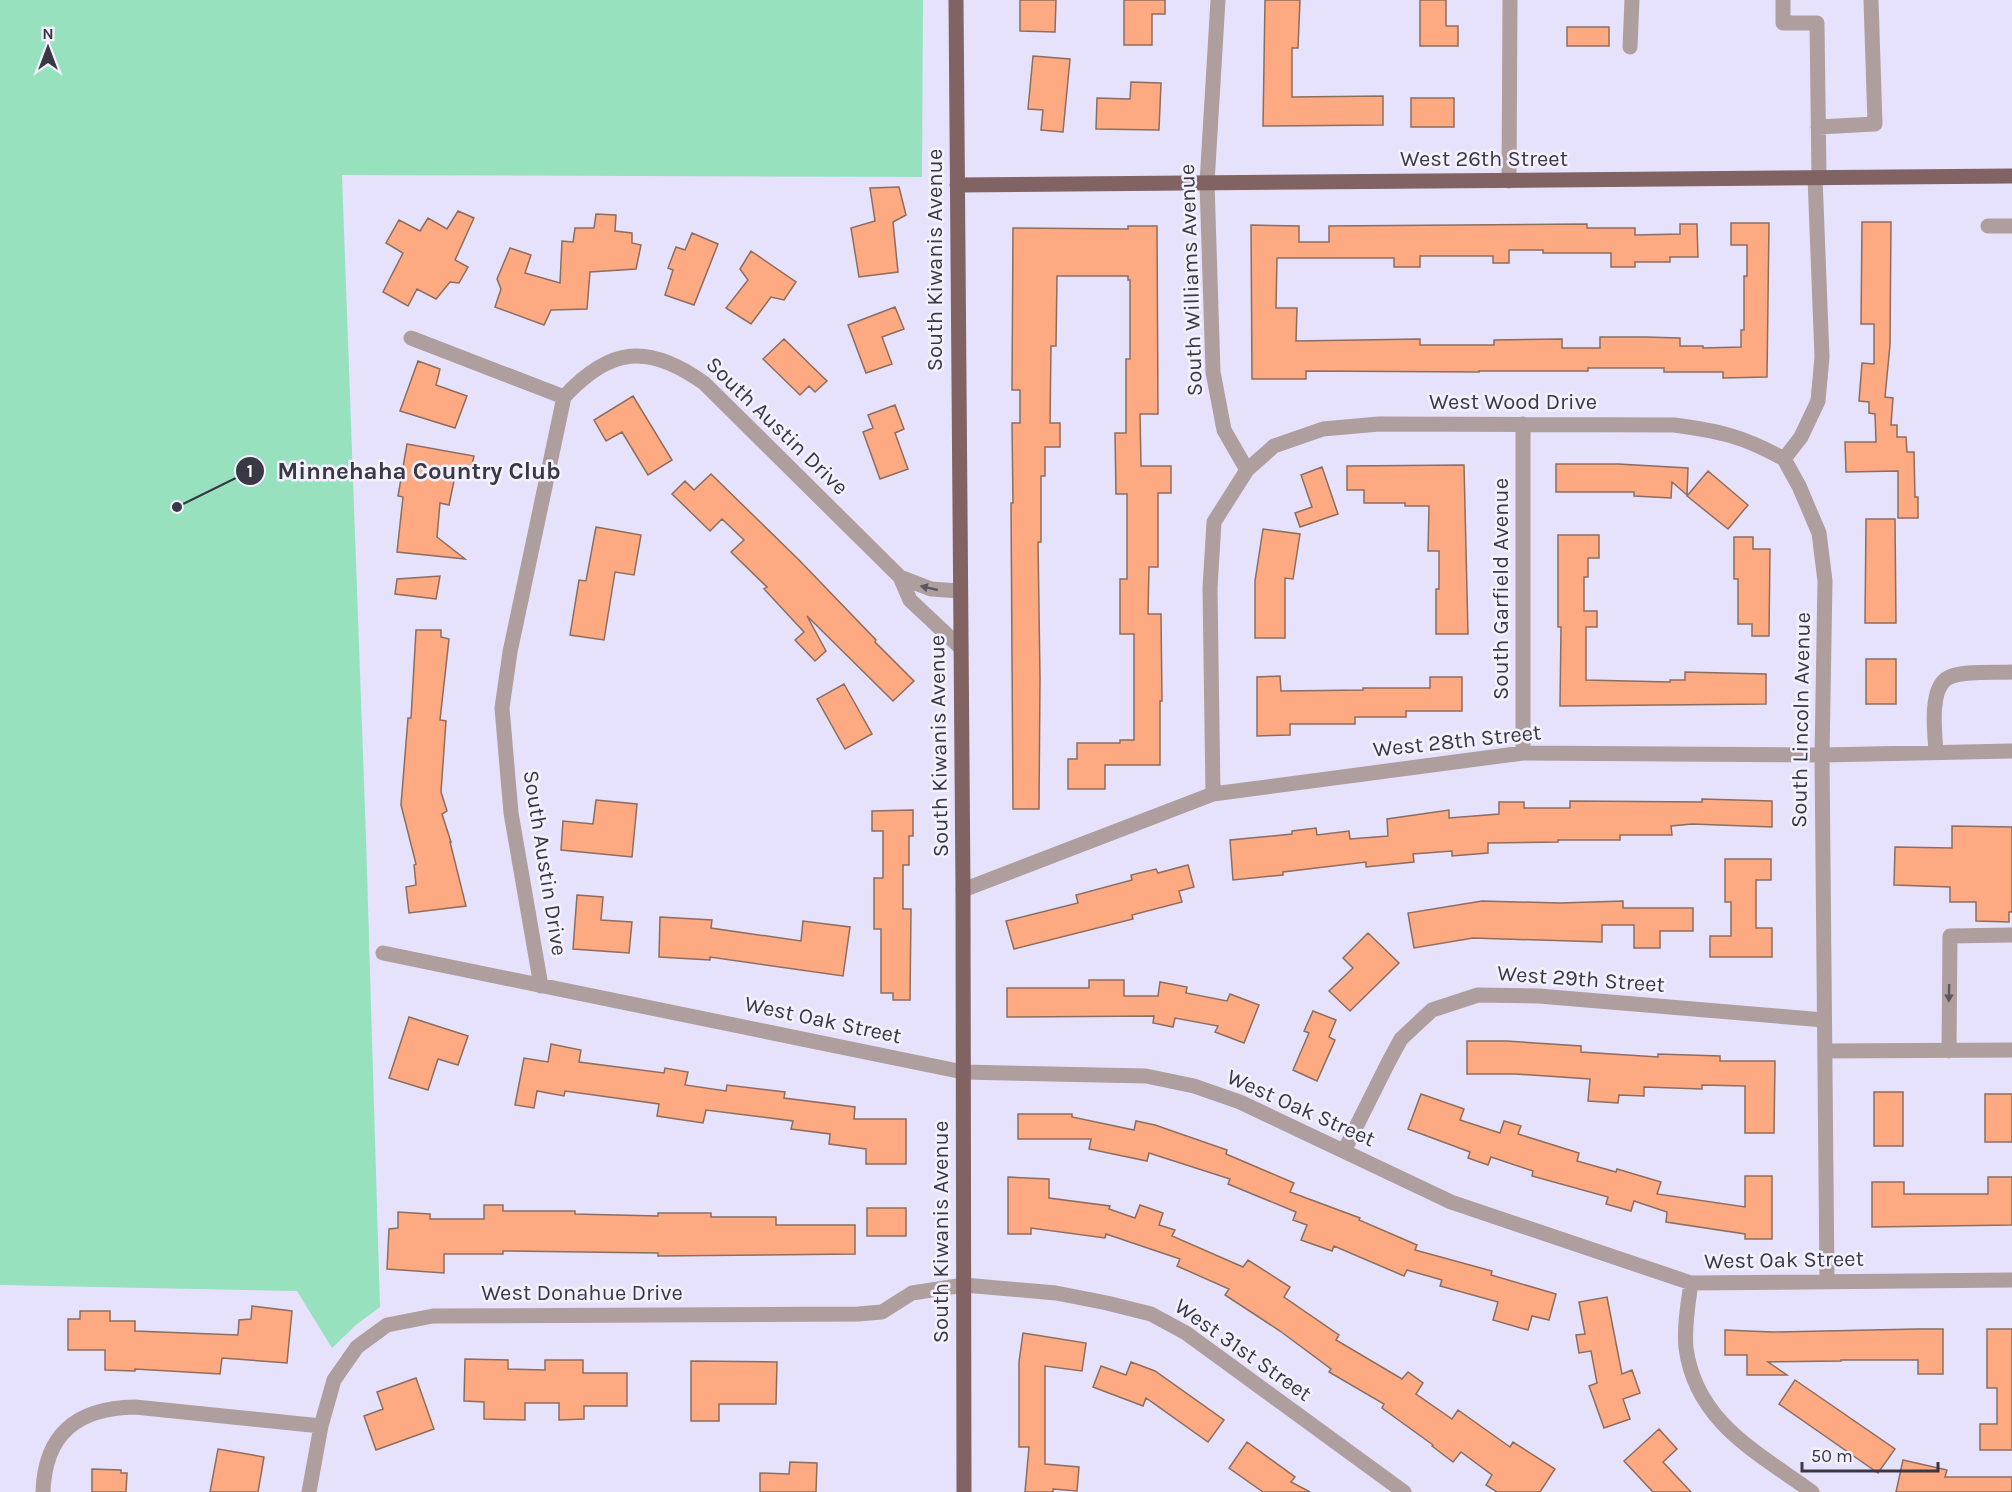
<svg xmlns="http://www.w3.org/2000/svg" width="2012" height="1492" font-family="Karla,sans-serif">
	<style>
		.green { fill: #97e1bf }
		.building { fill: #fda981; stroke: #8c6d5f; stroke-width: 1.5 }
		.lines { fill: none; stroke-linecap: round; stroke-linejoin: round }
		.minor { stroke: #af9e9e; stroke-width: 15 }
		.major { stroke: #806362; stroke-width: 15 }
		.oneway { fill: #5d575f }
		.labels { text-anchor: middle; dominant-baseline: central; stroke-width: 5; stroke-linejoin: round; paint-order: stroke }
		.street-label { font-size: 22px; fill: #3a3844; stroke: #f4f1ff }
		.leader { fill: none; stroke: #3a3844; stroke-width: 2 }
		.callout-dot { fill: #3a3844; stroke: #f4f1ff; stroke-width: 2 }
		.mark-label { font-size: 18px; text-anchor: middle; font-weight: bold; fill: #fff }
		.callout-label { font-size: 24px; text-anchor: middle; font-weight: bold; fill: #3a3844; stroke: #f4f1ff; stroke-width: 5; stroke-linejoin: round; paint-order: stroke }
	</style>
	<rect width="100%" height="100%" fill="#e7e2fc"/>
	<path class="green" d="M0 0H923L922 177 342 175 366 838 380 1307 356 1325 332 1348 297 1291 0 1285Z"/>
	<path class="building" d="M1020 0H1056L1055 32 1020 31Z
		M1124 0H1165V14H1152V45H1124Z
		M1265 0H1300L1298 48H1292V97L1383 96V125L1263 126Z
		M1420 0H1446V26H1458V46H1420Z
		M1567 27H1609V46H1567Z
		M1033 56 1070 59 1063 132 1041 130 1043 110 1028 109Z
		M1131 82 1161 83 1159 130 1096 129 1097 98 1130 99Z
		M1411 98H1454V127H1411Z
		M899 187 906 215 893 222 898 272 859 277 851 228 875 221 870 188Z
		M458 211 474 218 455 260 468 267 459 283 450 282 436 299 417 289 408 306 383 292 403 253 386 243 399 220 420 231 428 218 447 229Z
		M596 214 616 215 615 231 632 233V243L641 245 636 269 590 272 587 309 551 310 544 325 495 307 501 289 497 279 510 248 531 255 525 273 560 283 562 241 573 242 575 228H594Z
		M1862 222H1891L1890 345 1885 397 1893 398 1891 425H1897V437H1906L1907 452H1914L1915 497H1918V518H1898V471L1846 472 1845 442H1876L1875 414 1869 413V402L1859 401 1862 363 1874 364V324H1861Z
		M1731 223H1769L1767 377 1723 378V372H1664V368H1588V371H1479V372L1306 371V379H1252L1251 225 1299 226V242H1329V226L1587 224V228H1635V235L1680 234V224H1697L1698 257H1670V262H1635V267H1611V253H1543V250H1509V263H1493V256H1420V267H1394V258H1277L1276 308H1297L1296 341 1420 339V345H1494V340L1562 339V348H1600V337H1645L1680 338V346H1703V348L1741 347V330H1744V276H1747V245H1731Z
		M1128 226H1157L1158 414H1140L1141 466H1171V493H1158V567H1149L1148 614H1161L1162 701H1160V765H1105V789H1068V759H1077V743H1120V740H1134V634H1120V579H1127V494H1116L1115 433H1126V359H1130V280H1128V276H1057L1056 346H1051L1050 423H1060V447H1045V476H1041V542H1038L1040 678 1039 809H1013L1011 503H1013L1012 423H1020V390H1012L1013 228 1128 229Z
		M692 233 718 244 694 305 665 295 673 270 668 268 676 247 685 250Z
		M751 251 796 282 784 300 771 297 751 324 726 308 748 280 740 269Z
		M895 307 904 329 882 337 892 364 866 373 848 325Z
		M784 339 827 381 815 392 809 386 800 395 763 359Z
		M418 361 440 369 436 385 467 396 455 428 400 411Z
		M633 396 672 460 648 475 622 432 606 441 594 420Z
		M895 405 904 429 895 433 908 469 880 479 863 432 873 428 868 415Z
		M407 444 474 456 470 473 456 471 449 505 440 503 437 537 465 559 397 552 403 497 398 496Z
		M1556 464H1618L1688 468 1687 495 1672 482 1671 498 1634 496V492H1556Z
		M1464 465 1468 634H1436V589H1439V551H1428L1429 506H1405V503H1364V490H1347V466Z
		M1322 467 1338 514 1300 527 1295 513 1312 507 1301 475Z
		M1708 471 1748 505 1728 529 1687 496Z
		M711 474 799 560 876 640 875 642 914 681 893 701 807 616 826 651 815 661 795 640 804 632 764 589 767 587 731 552 744 540 722 519 710 531 672 494 685 481 694 490Z
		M1866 519H1895L1896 623H1865Z
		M596 527 641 535 634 575 615 572 604 640 570 635 579 580 586 581Z
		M1263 529 1300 534 1293 579 1285 578V638H1255V581Z
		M1558 535H1599V558H1588V577H1584V611H1597V627H1586V680L1670 682V680H1685V672L1766 674V704L1560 706 1561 627H1558Z
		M1734 537H1753V549H1770L1769 636H1752V624H1738V579H1734Z
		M440 576 436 599 395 594 397 579Z
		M416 630H441V637L449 639 440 720 446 721 441 792 447 811 442 814 451 842H450L466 906 409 913 406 887 416 885 414 865 416 864 401 805 408 718H411Z
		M1866 659H1896V704H1866Z
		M1280 676 1281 691 1363 690V688H1430V677H1462V711H1406V717H1355V724H1290V735L1257 736V677Z
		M844 684 872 734 845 749 817 699Z
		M1702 799 1772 801V827L1692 824 1671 826 1672 835H1620V840H1558V842L1488 843V853L1452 856V851L1413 854 1414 862 1366 867V862L1283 872V875L1233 880 1230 840 1292 834V831L1316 828 1317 835 1349 831 1350 839 1388 836 1387 819 1449 810V818L1499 814V802H1524V808H1570V801L1702 802Z
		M596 800 637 804 632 857 561 850 563 821 593 824Z
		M913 810V836H909V865H903V909H911L910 1000H893V993H881V929H874V878H883V831H872V811Z
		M1952 826 2012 827V912H2009V922L1976 921V902H1950V887L1894 885 1895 847 1952 848Z
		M1725 859H1771V880H1756V928H1772V957H1710V936H1731V902H1725Z
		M1188 865 1194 887 1179 891 1182 902 1132 915 1133 919 1014 949 1006 921 1078 903 1076 895 1132 880 1131 875 1156 869 1158 873Z
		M577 895 603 897 601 920 632 922 629 953 573 949Z
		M1482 901 1560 903 1623 901V908H1693V931H1660V948H1634V925H1602V942L1473 938 1414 948 1408 913Z
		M660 917 712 920 711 928 801 941 803 921 850 927 843 976 710 957V960L659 957Z
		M1368 933 1399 963 1350 1011 1329 991 1353 968 1343 958Z
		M1089 980H1124V996H1158L1160 982 1187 987 1186 993 1227 1001 1230 994 1259 1005 1244 1043 1215 1032 1218 1026 1175 1018 1173 1027 1153 1023 1154 1016 1007 1017V988H1089Z
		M1313 1011 1336 1020 1329 1037 1335 1040 1317 1081 1293 1070 1309 1033 1304 1031Z
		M409 1017 468 1036 458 1065 438 1059 428 1090 389 1078Z
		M1467 1041H1506L1581 1046V1052L1658 1057V1054L1720 1056V1061H1775L1774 1133H1745V1086L1702 1085V1089L1644 1087V1096L1619 1095 1618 1103 1588 1101 1590 1079 1516 1074H1467Z
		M551 1044 581 1050 579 1062 664 1073 665 1068 688 1072 685 1085 726 1091 727 1085 785 1092 784 1098 855 1107 854 1119H906V1164H866V1149L829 1144 830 1134 791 1129 793 1121 706 1110 703 1123 657 1116 659 1104 565 1091 564 1096 537 1091 534 1108 515 1105 524 1058 548 1062Z
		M1874 1092H1903V1146H1874Z
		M1421 1094 1464 1109 1460 1120 1500 1133 1504 1121 1521 1126 1518 1134 1579 1153 1577 1161 1616 1172 1617 1169 1661 1182 1657 1194 1745 1207V1176H1772V1239H1745V1234L1666 1222 1667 1212 1634 1201 1631 1211 1606 1204 1608 1197 1532 1176 1533 1171 1491 1157 1488 1165 1468 1158 1470 1152 1408 1129Z
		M1985 1094H2012V1142H1985Z
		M1018 1114H1072V1117L1134 1130 1136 1121 1155 1125 1227 1150 1226 1154 1294 1183 1290 1192 1360 1218 1359 1220 1417 1245 1415 1250 1492 1271 1491 1275 1556 1294 1549 1320 1532 1316 1528 1330 1493 1320 1498 1302 1440 1286 1442 1280 1407 1270 1404 1276 1334 1246 1332 1251 1301 1240 1307 1225 1293 1220 1296 1212 1228 1184 1230 1179 1149 1153 1147 1161 1089 1149 1091 1139H1018Z
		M1008 1177 1049 1179V1198L1110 1206 1109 1209 1135 1218 1140 1205 1163 1213 1159 1225 1175 1230 1172 1236 1243 1267 1248 1260 1290 1287 1284 1297 1339 1335 1336 1340 1402 1379 1408 1372 1423 1383 1416 1394 1452 1419 1458 1410 1510 1447 1513 1442 1555 1469 1540 1492H1497L1486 1485 1492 1475 1461 1452 1453 1462 1432 1446 1433 1445 1382 1408 1384 1404 1329 1372 1331 1369 1280 1331 1225 1295 1229 1289 1177 1266 1180 1259 1106 1234 1105 1238 1031 1228V1234H1008Z
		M1988 1177H2012V1225L1872 1227V1182H1904V1194H1988Z
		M484 1205H503V1211H575V1214L658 1216V1213H711V1217H776V1225H855V1254L658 1256V1253L503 1251V1254H444V1273L387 1269 389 1229 398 1228V1212L430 1214V1219H484Z
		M867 1208H906V1236H867Z
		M1607 1297 1622 1374 1632 1370 1640 1393 1623 1399 1630 1419 1604 1428 1589 1386 1597 1383 1591 1351 1579 1353 1576 1335 1585 1334 1579 1302Z
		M252 1306 292 1311 287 1363 222 1358 220 1374 135 1369V1371L105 1370V1350H68V1319H80V1311H110V1321H135V1331L238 1335 239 1320 251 1319Z
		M1918 1329H1943V1374H1918V1360H1841V1361L1768 1362 1787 1375H1747V1355H1725V1330L1772 1332Z
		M1987 1329H2012V1450H1980V1424H1997V1388H1987Z
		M1023 1333 1086 1343 1082 1371 1045 1366V1464L1079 1467 1077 1491 1053 1489V1492H1025L1029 1447H1019V1362Z
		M465 1359 508 1360V1369L545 1370V1360H583V1373H627V1406H584V1419L559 1420V1403H525V1420L484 1419V1402L464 1401Z
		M691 1361 777 1362 776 1404H719V1421H691Z
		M1131 1362 1155 1371 1224 1420 1208 1442 1146 1398 1143 1406 1093 1387 1101 1366 1126 1375Z
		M416 1378 434 1429 376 1450 364 1416 383 1409 377 1392Z
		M1795 1380 1895 1449 1878 1473 1779 1404Z
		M1659 1429 1677 1449 1663 1462 1691 1492H1653L1624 1461Z
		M1247 1442 1295 1477 1291 1482 1310 1492H1263L1229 1468Z
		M218 1449 264 1457 258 1492H210Z
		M1903 1460 1947 1470 1945 1477H2012V1492H1896Z
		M790 1462 817 1463 816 1492H760V1473L789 1474Z
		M92 1469 121 1470V1473H127L126 1492H92Z"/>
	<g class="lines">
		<path class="minor" d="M1218 0 1207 183 1213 372 1224 430 1247 470
			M1783 0V23H1817L1819 177
			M1630 47 1632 0
			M1818 127 1875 124 1871 0
			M1509 181 1510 0
			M1988 226H2012
			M411 338 564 397
			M1523 424V753
			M1784 459 1799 486 1819 533 1825 581 1822 755 1827 1282
			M1784 459 1801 437 1818 401 1822 357 1815 177
			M900 577 910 600 960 647
			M1936 752C1935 734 1929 692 1946 679 1959 670 1996 673 2012 672
			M1213 794 1210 588 1214 522 1247 470 1274 446 1323 429 1379 424 1674 425C1719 431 1743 436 1784 459
			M963 890 1213 794 1523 753 1822 755 2012 751
			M383 953 963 1072 1146 1076 1194 1086 1240 1102 1451 1202 1691 1283 2012 1280
			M541 986 511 813 502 708 510 652 564 397C610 347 648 343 704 383L900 577 931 589 960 591
			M1825 1051 2012 1050
			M1949 1051 1950 936 2012 935
			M1344 1151 1388 1063 1401 1039 1432 1010 1478 995 1539 996 1824 1020
			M1691 1283C1688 1304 1684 1327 1686 1348 1696 1422 1757 1452 1812 1492
			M43 1492C45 1432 79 1408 135 1407L321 1426
			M309 1492 321 1426 334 1380 357 1347 387 1325 433 1316 858 1314 882 1312 912 1293 964 1285 1056 1293 1107 1303 1151 1314 1186 1333 1404 1492"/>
		<path class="major" d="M956 0 963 890 964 1492
			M957 185 2012 176"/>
	</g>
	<defs><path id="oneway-solid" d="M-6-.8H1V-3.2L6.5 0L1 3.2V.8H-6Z" transform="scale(1.5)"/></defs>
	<g class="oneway">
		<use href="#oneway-solid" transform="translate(929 588) rotate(-167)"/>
		<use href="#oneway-solid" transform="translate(1949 993) rotate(91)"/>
	</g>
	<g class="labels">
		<g class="street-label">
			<text x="1484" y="159">West 26th Street</text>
			<text transform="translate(935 260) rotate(-90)">South Kiwanis Avenue</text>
			<text transform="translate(1191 280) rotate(-92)">South Williams Avenue</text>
			<text x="1513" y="402">West Wood Drive</text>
			<text transform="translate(777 426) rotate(44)">South Austin Drive</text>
			<text transform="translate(1501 589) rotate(-90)">South Garfield Avenue</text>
			<text transform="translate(1801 720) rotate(-89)">South Lincoln Avenue</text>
			<text transform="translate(1457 741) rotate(-6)">West 28th Street</text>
			<text transform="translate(939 746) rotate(-91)">South Kiwanis Avenue</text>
			<text transform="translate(545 863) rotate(81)">South Austin Drive</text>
			<text transform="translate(1581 979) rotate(4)">West 29th Street</text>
			<text transform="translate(823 1020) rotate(12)">West Oak Street</text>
			<text transform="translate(1301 1108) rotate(24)">West Oak Street</text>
			<text transform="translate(941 1232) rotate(-90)">South Kiwanis Avenue</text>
			<text transform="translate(1784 1260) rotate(-1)">West Oak Street</text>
			<text x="582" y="1293">West Donahue Drive</text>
			<text transform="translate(1243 1350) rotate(35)">West 31st Street</text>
		</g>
	</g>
	<path class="leader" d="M177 507L250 471"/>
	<g class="callout-dot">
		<circle cx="177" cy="507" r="6"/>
		<circle cx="250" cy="471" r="15"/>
	</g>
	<g class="mark-label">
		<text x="250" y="477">1</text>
	</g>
	<g class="callout-label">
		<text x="419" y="479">Minnehaha Country Club</text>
	</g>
	<g transform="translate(48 48)" stroke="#f4f1ff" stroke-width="4.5" paint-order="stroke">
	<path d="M0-4.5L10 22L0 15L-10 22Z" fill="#3a3844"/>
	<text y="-9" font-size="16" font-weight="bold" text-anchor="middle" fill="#3a3844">N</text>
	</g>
	<path d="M1802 1462v9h136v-9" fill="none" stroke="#3a3844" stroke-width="3"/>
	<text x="1811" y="1462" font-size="18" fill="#3a3844" stroke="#f4f1ff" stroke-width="4.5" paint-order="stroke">50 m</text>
</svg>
